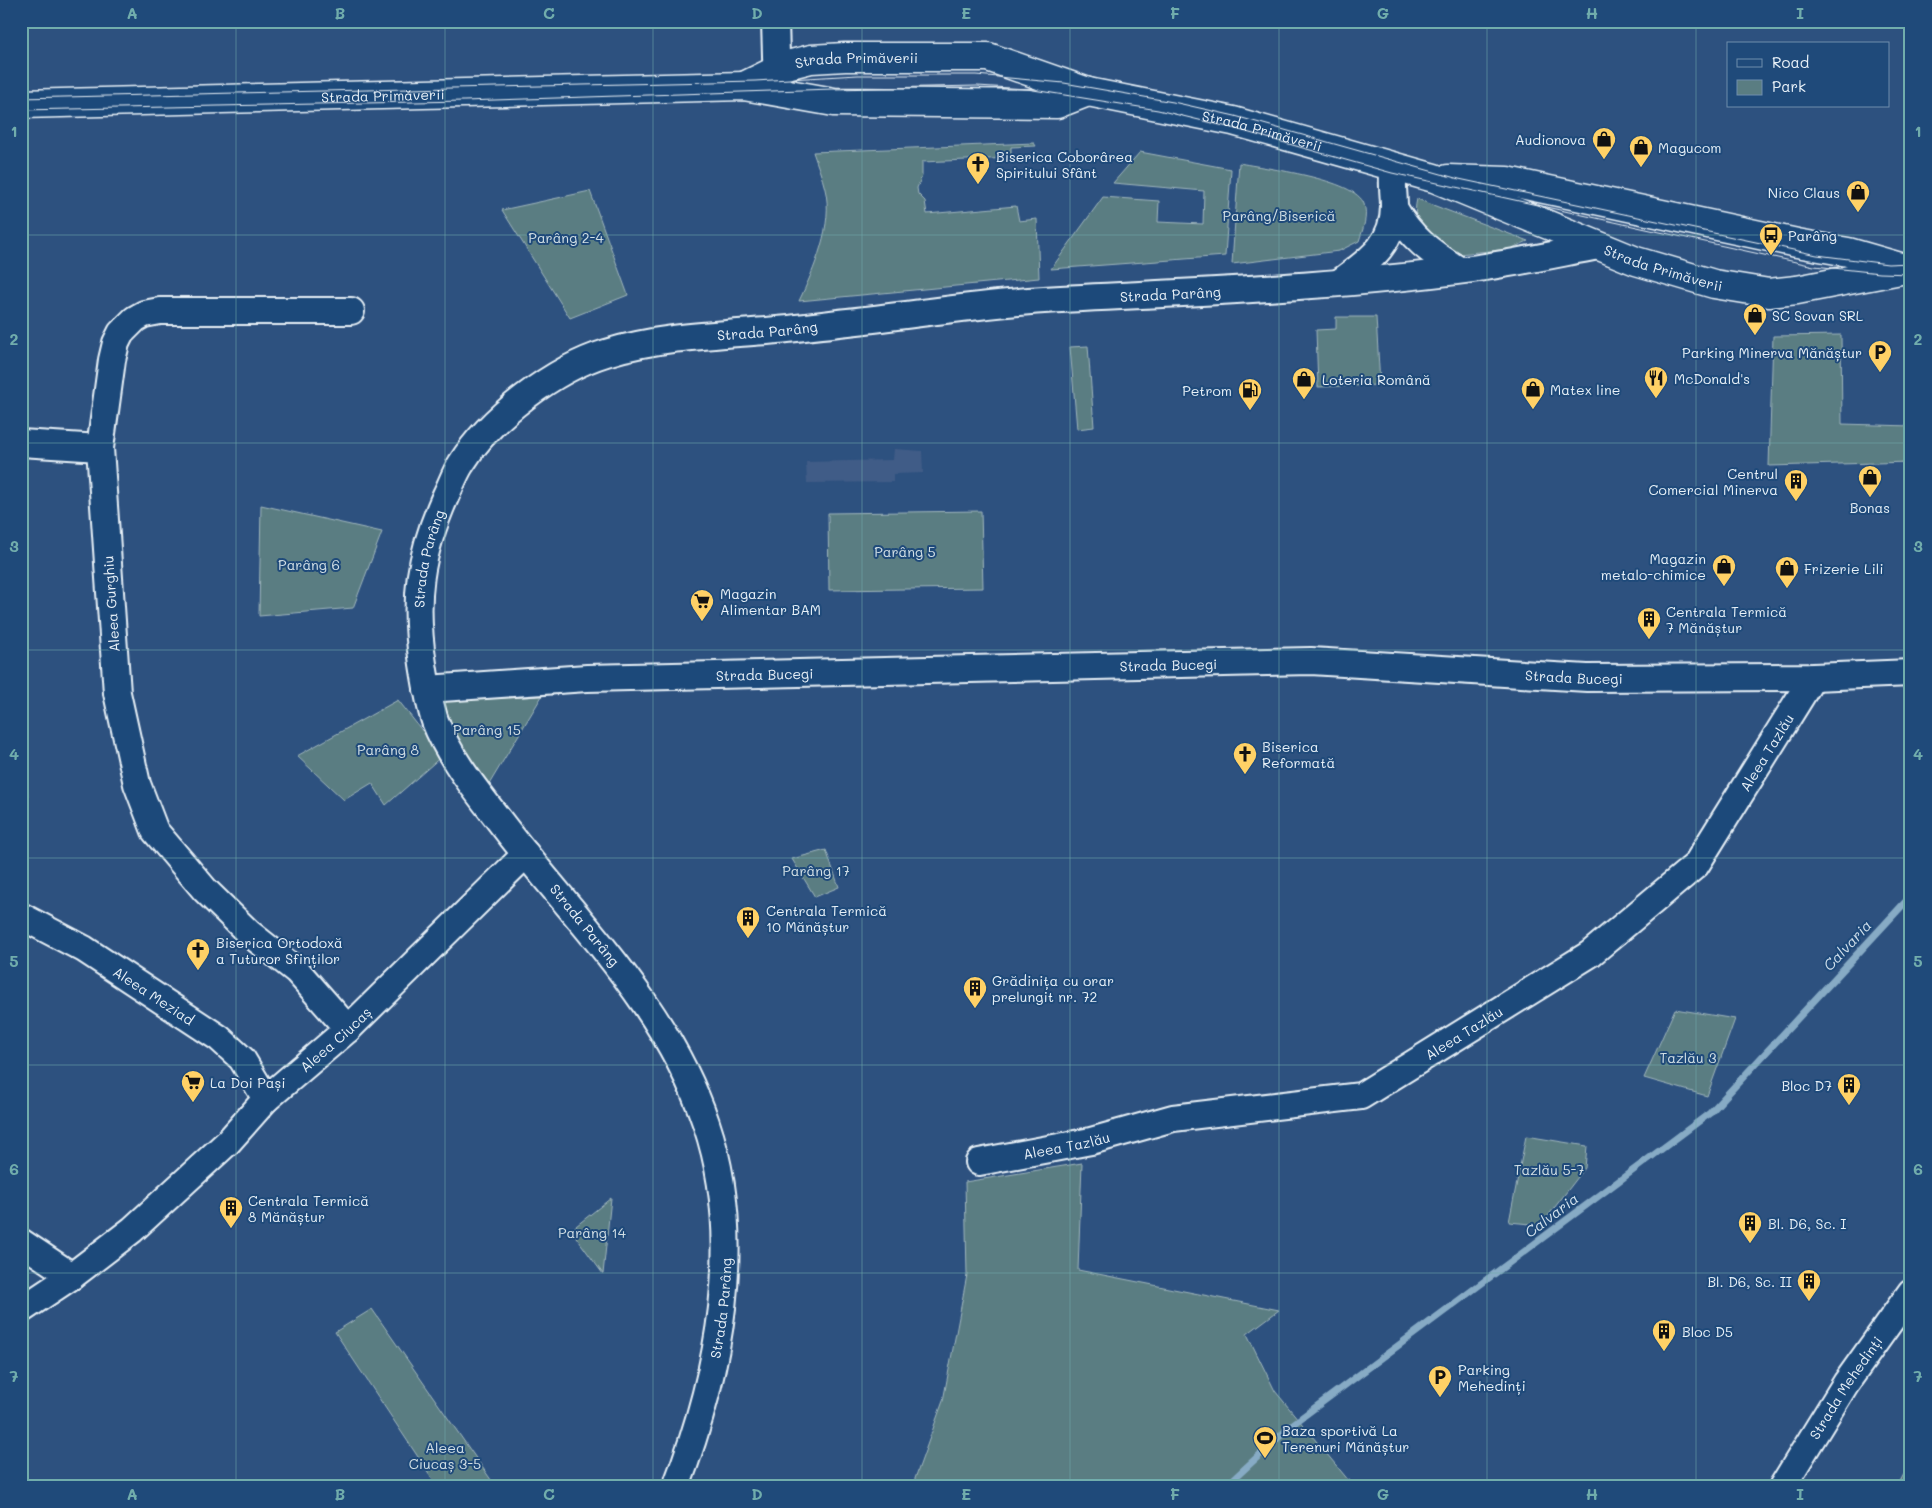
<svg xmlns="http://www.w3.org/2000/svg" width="1932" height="1508" font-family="Mali,sans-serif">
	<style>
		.built { fill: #415c87 }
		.green { fill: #5a7d82; stroke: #a1b7bd }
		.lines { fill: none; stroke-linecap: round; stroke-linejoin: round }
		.stream { stroke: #87abc5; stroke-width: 7 }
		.minor-casing { stroke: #e8f1f8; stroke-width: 30 }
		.major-casing { stroke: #e8f1f8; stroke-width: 31 }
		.minor { stroke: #1f4a7a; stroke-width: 26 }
		.major { stroke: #1f4a7a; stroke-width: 28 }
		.tram { stroke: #e8f1f8; stroke-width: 1 }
		.grid { fill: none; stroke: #71adac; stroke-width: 1; stroke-opacity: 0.55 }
		.labels { text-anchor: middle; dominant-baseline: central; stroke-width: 4; stroke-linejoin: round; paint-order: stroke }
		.street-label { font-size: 14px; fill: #e8f1f8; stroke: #1f4a7a }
		.poi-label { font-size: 14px; fill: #e8f1f8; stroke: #1f4a7a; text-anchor: start }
		.park-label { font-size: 14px; fill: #d3e0e6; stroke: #1f4a7a }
		.water-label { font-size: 15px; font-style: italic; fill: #d0dfeb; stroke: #1f4a7a }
		.neatline { fill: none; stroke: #71adac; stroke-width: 2 }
		.grid-label { font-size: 16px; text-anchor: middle; font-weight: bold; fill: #71adac }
	</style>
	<rect width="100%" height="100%" fill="#2d517f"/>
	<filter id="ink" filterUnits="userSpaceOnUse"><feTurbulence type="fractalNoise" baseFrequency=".02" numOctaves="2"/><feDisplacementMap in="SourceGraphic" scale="10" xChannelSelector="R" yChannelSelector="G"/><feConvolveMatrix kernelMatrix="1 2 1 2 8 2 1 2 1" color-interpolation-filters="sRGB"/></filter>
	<g filter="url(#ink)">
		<path class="built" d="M894 449 922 451 923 473 893 474V482L807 483 806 462 893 460Z"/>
		<path class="green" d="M1034 143 1036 146 1011 147V158L922 162V176L917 188 918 194 925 201 927 214 1016 206 1019 221 1037 219 1039 278 799 301C814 270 834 223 825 189 822 176 817 164 813 152Z
			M1140 152 1231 169 1225 256 1051 269 1103 197 1159 201 1158 222 1203 224 1204 191 1113 183Z
			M1239 163C1264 168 1356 179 1364 204 1368 217 1363 229 1359 241L1339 251 1232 264Z
			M590 191 628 295 570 318 502 210Z
			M1417 199 1528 241 1510 249 1458 254C1435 239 1409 231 1417 199Z
			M1336 317H1376L1380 385 1318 387 1316 330 1336 329Z
			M1841 335 1842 424 1911 426V462L1769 466 1773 336Z
			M1088 346 1094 427 1077 429 1070 347Z
			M261 505 382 532 353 608 259 616Z
			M981 511 983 588 829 590 828 513Z
			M21 695 25 696 29 841 21 840Z
			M542 696 488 786 462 750 443 701Z
			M398 700 442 756 386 805 372 783 344 800 297 756Z
			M826 850 839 887 815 897 792 859Z
			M1675 1009 1735 1019 1707 1096 1644 1078Z
			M1526 1136 1587 1146 1585 1168 1541 1225 1509 1222Z
			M1082 1163 1078 1270 1279 1310 1247 1334 1275 1391 1354 1487H912L943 1401 967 1275 965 1182Z
			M611 1198 603 1274 571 1230Z
			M372 1309 496 1487H438L335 1332Z
			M1904 1474 1911 1478V1487H1897Z"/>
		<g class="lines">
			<path class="stream" d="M1225 1487 1293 1424 1710 1113 1911 896"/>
			<g class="minor-casing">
				<g id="minor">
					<path d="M775 21 777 90"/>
					<path d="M1394 208C1411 238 1430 252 1459 270"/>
					<path d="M1340 282C1368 261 1394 245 1394 206 1394 193 1391 180 1394 167"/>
					<path d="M21 443 100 448"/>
					<path id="s1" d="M427 689 587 678 1311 661 1587 678 1813 677 1911 673"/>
					<path id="s2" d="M21 916 84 949 219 1038 242 1059 266 1099"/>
					<path d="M348 1029 297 971 249 933 205 890 155 831 137 784 117 693 100 448 112 360 116 343 121 333 135 319 144 314 160 311H351"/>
					<path id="s3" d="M979 1162 1091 1141 1173 1118 1361 1096 1590 954 1696 865 1813 677"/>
					<path d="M21 1242 72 1276"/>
					<path id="s4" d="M21 1310 72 1276 132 1230 228 1142 266 1099 348 1029 526 854"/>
					<path id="s5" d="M676 1487C719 1375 746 1240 706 1123 666 1005 579 924 505 828 480 795 450 760 435 721 429 703 426 683 423 664 413 599 419 555 446 495 451 485 455 473 461 464 490 417 554 369 606 353 658 337 713 335 767 331 794 329 821 325 848 322 913 315 978 304 1044 300 1186 292 1331 288 1472 269 1515 263 1556 254 1598 246"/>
					<path id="s6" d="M1782 1487 1846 1383 1911 1292"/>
				</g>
			</g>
			<g class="major-casing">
				<g id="major">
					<path id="s7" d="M744 86 787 65 811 59 845 57H988L1088 92 1233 121 1434 178 1636 261 1714 284 1769 293 1797 290 1911 268"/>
					<path id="s8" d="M21 104 744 86 834 102 1057 104 1088 92"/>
					<path d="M1448 179 1507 181 1797 243 1848 252 1900 267"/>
				</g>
			</g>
			<use href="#minor" class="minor"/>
			<use href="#major" class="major"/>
			<path class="tram" d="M21 98 755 81 858 75H976L1064 83 1173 102 1235 116 1459 179 1817 255 1888 264 1911 263
				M21 110 464 101 833 89 977 86 1027 89 1158 110 1232 128 1392 173 1814 266 1880 273 1911 274"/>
		</g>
	</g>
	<path class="grid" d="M236 21V1487M445 21V1487M653 21V1487M862 21V1487M1070 21V1487M1279 21V1487M1487 21V1487M1696 21V1487M21 235H1911M21 443H1911M21 650H1911M21 858H1911M21 1065H1911M21 1273H1911"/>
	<defs>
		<g id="shop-pin" transform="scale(1.25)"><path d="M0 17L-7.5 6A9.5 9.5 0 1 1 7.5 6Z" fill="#ffd166" stroke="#1f4a7a"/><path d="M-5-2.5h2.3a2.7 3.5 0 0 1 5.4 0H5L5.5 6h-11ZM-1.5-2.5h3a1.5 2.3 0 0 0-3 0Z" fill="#111"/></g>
		<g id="church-pin" transform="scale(1.25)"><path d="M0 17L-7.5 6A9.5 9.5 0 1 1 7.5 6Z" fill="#ffd166" stroke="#1f4a7a"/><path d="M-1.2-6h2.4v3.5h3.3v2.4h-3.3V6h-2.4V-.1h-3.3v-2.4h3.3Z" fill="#111"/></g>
		<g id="bus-pin" transform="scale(1.25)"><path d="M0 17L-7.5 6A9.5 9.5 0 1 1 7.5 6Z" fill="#ffd166" stroke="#1f4a7a"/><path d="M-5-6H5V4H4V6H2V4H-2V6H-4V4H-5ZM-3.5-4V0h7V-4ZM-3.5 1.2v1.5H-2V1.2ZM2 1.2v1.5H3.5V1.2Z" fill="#111"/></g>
		<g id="parking-pin" transform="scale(1.25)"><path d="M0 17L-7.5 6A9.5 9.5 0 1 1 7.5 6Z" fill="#ffd166" stroke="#1f4a7a"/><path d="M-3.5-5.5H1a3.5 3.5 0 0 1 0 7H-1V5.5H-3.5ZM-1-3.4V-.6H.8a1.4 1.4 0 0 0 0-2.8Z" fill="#111"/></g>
		<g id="restaurant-pin" transform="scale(1.25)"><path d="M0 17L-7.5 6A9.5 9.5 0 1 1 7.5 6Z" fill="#ffd166" stroke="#1f4a7a"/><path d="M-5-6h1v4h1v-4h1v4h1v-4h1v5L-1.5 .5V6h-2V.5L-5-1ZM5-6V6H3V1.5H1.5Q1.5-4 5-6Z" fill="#111"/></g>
		<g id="fuel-pin" transform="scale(1.25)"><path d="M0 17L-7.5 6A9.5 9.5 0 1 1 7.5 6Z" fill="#ffd166" stroke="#1f4a7a"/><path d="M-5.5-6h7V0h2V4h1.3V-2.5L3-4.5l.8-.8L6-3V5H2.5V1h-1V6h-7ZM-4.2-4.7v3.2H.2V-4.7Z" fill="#111"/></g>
		<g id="building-pin" transform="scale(1.25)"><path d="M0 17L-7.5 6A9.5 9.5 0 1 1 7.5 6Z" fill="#ffd166" stroke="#1f4a7a"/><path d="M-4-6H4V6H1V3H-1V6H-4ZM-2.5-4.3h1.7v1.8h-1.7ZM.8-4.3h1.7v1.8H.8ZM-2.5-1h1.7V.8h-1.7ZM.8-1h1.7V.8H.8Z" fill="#111"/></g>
		<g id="supermarket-pin" transform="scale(1.25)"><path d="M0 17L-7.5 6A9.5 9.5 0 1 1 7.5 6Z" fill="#ffd166" stroke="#1f4a7a"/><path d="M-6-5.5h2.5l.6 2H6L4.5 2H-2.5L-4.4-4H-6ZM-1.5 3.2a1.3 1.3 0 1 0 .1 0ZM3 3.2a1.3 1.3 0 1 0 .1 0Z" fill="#111"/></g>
		<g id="stadium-pin" transform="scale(1.25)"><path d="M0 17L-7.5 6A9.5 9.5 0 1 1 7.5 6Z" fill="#ffd166" stroke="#1f4a7a"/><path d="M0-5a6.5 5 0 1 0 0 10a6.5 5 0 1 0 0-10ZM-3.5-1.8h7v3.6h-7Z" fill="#111"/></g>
	</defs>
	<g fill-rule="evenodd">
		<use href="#shop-pin" x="1604" y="139"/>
		<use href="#shop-pin" x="1641" y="147"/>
		<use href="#church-pin" x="978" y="164"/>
		<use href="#shop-pin" x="1858" y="192"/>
		<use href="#bus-pin" x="1771" y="235"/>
		<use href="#shop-pin" x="1755" y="315"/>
		<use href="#parking-pin" x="1880" y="352"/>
		<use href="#restaurant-pin" x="1656" y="378"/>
		<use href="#shop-pin" x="1304" y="379"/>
		<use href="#shop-pin" x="1533" y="389"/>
		<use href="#fuel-pin" x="1250" y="390"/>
		<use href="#shop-pin" x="1870" y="477"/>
		<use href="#building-pin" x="1796" y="481"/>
		<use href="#shop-pin" x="1724" y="566"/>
		<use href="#shop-pin" x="1787" y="568"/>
		<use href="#supermarket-pin" x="702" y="601"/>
		<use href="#building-pin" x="1649" y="619"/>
		<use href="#church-pin" x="1245" y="754"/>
		<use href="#building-pin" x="748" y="918"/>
		<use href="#church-pin" x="198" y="950"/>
		<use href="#building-pin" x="975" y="988"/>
		<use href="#supermarket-pin" x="193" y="1082"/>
		<use href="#building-pin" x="1849" y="1085"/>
		<use href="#building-pin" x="231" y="1208"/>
		<use href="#building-pin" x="1750" y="1223"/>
		<use href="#building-pin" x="1809" y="1281"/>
		<use href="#building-pin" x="1664" y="1331"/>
		<use href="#parking-pin" x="1440" y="1377"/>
		<use href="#stadium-pin" x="1265" y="1438"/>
	</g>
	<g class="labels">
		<g class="street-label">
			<text stroke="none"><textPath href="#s7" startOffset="118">Strada Primăverii</textPath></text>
			<text stroke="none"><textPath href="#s8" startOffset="362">Strada Primăverii</textPath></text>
			<text stroke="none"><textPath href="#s7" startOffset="534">Strada Primăverii</textPath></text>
			<text stroke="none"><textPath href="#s7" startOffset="959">Strada Primăverii</textPath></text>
			<text stroke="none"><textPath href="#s5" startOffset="1880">Strada Parâng</textPath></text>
			<text stroke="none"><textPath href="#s5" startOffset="1475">Strada Parâng</textPath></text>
			<text stroke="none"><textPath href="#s5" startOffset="1025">Strada Parâng</textPath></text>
			<text transform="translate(111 604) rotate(-94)">Aleea Gurghiu</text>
			<text stroke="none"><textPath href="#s1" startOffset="742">Strada Bucegi</textPath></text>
			<text stroke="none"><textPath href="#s1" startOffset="338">Strada Bucegi</textPath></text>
			<text stroke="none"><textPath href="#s1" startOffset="1148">Strada Bucegi</textPath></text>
			<text stroke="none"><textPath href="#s3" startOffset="929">Aleea Tazlău</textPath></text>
			<text transform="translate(585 925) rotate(51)">Strada Parâng</text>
			<text stroke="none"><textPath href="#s2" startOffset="155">Aleea Meziad</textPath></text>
			<text stroke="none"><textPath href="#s3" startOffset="509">Aleea Tazlău</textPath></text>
			<text stroke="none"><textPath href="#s4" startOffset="416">Aleea Ciucaș</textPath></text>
			<text stroke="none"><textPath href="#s3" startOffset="89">Aleea Tazlău</textPath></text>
			<text stroke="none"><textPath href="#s5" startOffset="185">Strada Parâng</textPath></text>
			<text stroke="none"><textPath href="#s6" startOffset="118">Strada Mehedinți</textPath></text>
		</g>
		<g class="poi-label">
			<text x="1586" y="139" text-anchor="end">Audionova</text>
			<text x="1658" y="147">Magucom</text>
			<text x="996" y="156">Biserica Coborârea<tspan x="996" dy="16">Spiritului Sfânt</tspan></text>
			<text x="1840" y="192" text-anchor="end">Nico Claus</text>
			<text x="1788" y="235">Parâng</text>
			<text x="1772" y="315">SC Sovan SRL</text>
			<text x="1862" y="352" text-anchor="end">Parking Minerva Mănăștur</text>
			<text x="1674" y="378">McDonald's</text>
			<text x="1322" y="379">Loteria Română</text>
			<text x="1550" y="389">Matex line</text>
			<text x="1232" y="390" text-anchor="end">Petrom</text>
			<text x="1778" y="473" text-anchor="end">Centrul<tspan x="1778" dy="16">Comercial Minerva</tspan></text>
			<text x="1870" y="507" text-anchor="middle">Bonas</text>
			<text x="1706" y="558" text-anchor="end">Magazin<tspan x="1706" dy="16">metalo-chimice</tspan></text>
			<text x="1804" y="568">Frizerie Lili</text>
			<text x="720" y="593">Magazin<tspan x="720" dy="16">Alimentar BAM</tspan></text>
			<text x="1666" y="611">Centrala Termică<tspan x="1666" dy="16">7 Mănăștur</tspan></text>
			<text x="1262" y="746">Biserica<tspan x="1262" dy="16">Reformată</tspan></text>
			<text x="766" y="910">Centrala Termică<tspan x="766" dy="16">10 Mănăștur</tspan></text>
			<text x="216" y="942">Biserica Ortodoxă<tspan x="216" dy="16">a Tuturor Sfinților</tspan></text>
			<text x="992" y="980">Grădinița cu orar<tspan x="992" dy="16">prelungit nr. 72</tspan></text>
			<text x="210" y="1082">La Doi Pași</text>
			<text x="1832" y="1085" text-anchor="end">Bloc D7</text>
			<text x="248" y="1200">Centrala Termică<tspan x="248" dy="16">8 Mănăștur</tspan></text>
			<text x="1768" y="1223">Bl. D6, Sc. I</text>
			<text x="1792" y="1281" text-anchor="end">Bl. D6, Sc. II</text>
			<text x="1682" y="1331">Bloc D5</text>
			<text x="1458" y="1369">Parking<tspan x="1458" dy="16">Mehedinți</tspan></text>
			<text x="1282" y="1430">Baza sportivă La<tspan x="1282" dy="16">Terenuri Mănăștur</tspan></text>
		</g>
		<g class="park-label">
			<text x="1279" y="215">Parâng/Biserică</text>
			<text x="566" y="237">Parâng 2-4</text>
			<text x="905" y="551">Parâng 5</text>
			<text x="309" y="564">Parâng 6</text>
			<text x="487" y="729">Parâng 15</text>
			<text x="388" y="749">Parâng 8</text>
			<text x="816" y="870">Parâng 17</text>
			<text x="1688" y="1057">Tazlău 3</text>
			<text x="1549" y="1169">Tazlău 5-7</text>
			<text x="592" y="1232">Parâng 14</text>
			<text x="445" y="1447">Aleea<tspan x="445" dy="16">Ciucaș 3-5</tspan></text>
		</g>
		<g class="water-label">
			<text transform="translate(1847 945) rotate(-47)">Calvaria</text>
			<text transform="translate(1551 1215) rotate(-37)">Calvaria</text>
		</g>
	</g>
	<rect width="1932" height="1508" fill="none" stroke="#1f4a7a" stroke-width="55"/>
	<rect x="1727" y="42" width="162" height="65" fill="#1f4a7a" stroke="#6f8dac"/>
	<rect x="1737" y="59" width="25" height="8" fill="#1f4a7a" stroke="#6f8dac"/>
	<text x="1772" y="68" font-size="15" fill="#e8f1f8">Road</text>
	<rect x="1737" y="80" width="25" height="15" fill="#5a7d82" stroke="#6f8dac"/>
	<text x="1772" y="92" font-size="15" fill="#e8f1f8">Park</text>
	<rect x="28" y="28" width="1876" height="1452" class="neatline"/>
	<g class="grid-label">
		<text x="132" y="19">A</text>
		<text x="340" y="19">B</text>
		<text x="549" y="19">C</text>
		<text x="757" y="19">D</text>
		<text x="966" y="19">E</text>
		<text x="1175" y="19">F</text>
		<text x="1383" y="19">G</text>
		<text x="1592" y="19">H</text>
		<text x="1800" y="19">I</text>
		<text x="14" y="137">1</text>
		<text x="1918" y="137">1</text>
		<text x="14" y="345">2</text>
		<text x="1918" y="345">2</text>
		<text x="14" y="552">3</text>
		<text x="1918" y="552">3</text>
		<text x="14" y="760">4</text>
		<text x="1918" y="760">4</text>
		<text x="14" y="967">5</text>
		<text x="1918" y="967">5</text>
		<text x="14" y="1175">6</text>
		<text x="1918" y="1175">6</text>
		<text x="14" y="1382">7</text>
		<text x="1918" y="1382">7</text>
		<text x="132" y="1500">A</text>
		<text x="340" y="1500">B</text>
		<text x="549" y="1500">C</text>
		<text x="757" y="1500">D</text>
		<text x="966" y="1500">E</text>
		<text x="1175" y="1500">F</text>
		<text x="1383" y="1500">G</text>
		<text x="1592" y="1500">H</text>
		<text x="1800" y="1500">I</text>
	</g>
</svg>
